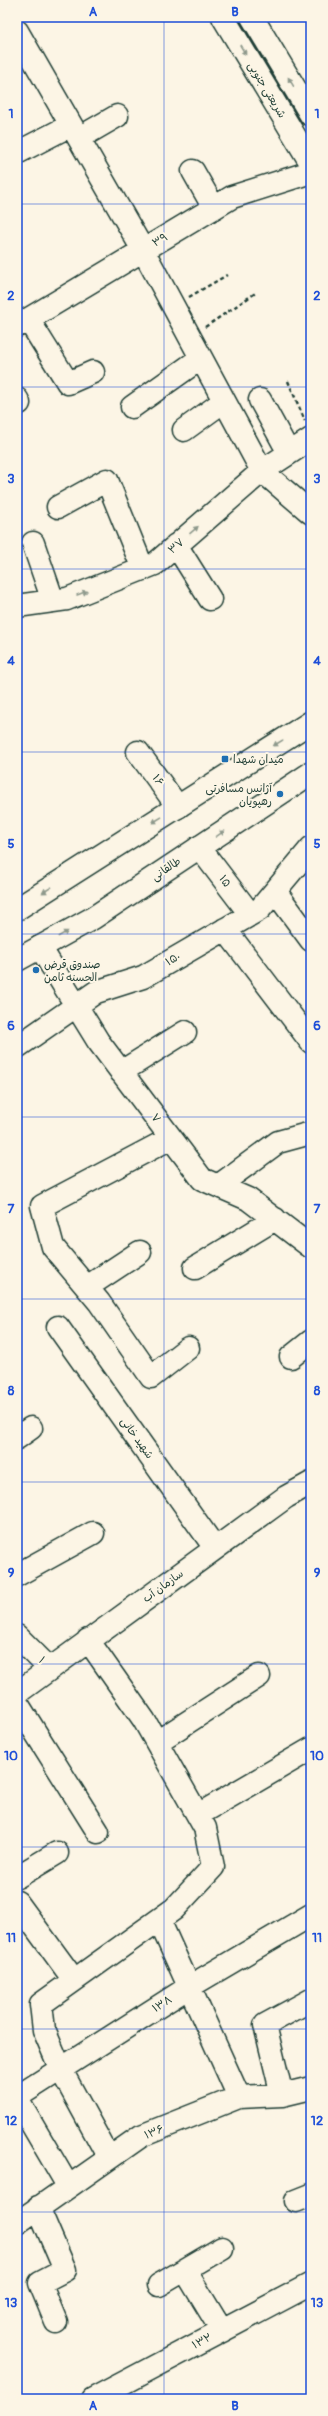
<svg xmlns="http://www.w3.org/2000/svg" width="328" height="2416" font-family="Pangolin,'Playpen Sans Arabic',sans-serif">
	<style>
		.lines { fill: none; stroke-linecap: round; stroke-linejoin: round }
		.minor-casing { stroke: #1f3d34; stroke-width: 25 }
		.major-casing { stroke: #1f3d34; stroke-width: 25 }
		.path { stroke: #1f3d34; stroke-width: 2.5; stroke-dasharray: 4 3; stroke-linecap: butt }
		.minor { stroke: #fcf5e5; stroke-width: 22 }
		.major { stroke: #fcf5e5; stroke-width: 22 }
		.oneway { fill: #8e998c }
		.grid { fill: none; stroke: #1d4ed8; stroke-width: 1; stroke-opacity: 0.55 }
		.poi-dot { fill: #1f6fb2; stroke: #fcf5e5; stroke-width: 1.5 }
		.labels { text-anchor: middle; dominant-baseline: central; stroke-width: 4; stroke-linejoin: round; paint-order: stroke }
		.street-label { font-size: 11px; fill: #1f3d34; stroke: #fcf5e5 }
		.poi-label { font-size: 11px; fill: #1f3d34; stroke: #fcf5e5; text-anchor: start }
		.neatline { fill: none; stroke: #1d4ed8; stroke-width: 1.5 }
		.grid-label { font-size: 13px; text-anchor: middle; font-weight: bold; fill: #1d4ed8 }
	</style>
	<rect width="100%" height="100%" fill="#fcf5e5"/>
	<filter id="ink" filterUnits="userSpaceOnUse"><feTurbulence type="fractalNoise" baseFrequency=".025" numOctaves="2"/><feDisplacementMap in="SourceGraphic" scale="8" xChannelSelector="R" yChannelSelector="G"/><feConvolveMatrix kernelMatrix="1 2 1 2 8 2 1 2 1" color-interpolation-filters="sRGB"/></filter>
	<g filter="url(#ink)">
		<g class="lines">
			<g class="minor-casing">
				<path id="minor" d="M17 31 143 250 262 471 311 513
					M79 138 117 116
					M17 153 71 125
					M193 171 214 208
					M28 319 68 383 93 372
					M17 326 232 197 311 172
					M17 399 19 403
					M260 400 289 453
					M132 407 201 358
					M184 430 224 401
					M58 507 107 480 143 569
					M33 543 53 601
					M176 545 210 599
					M17 606 67 599 155 564 262 471 311 439
					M138 752 178 807
					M199 847 250 914
					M275 891 311 940
					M225 929 311 1042
					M40 947 98 1041 202 1179 248 1199 311 1247
					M17 1047 96 992 143 977 260 909 311 848
					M121 1072 185 1032
					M171 1138 42 1206 53 1247 99 1302 151 1377 188 1348
					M218 1186 278 1142 311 1133
					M195 1268 275 1219
					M87 1287 140 1252
					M58 1327 215 1548
					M291 1357 311 1341
					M17 1438 31 1428
					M17 1575 93 1533
					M17 1636 49 1668
					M88 1640 144 1720 205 1828 213 1867 174 1909 41 2004 44 2030 61 2070 109 2158
					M17 1693 286 1497 311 1483
					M17 1703 98 1832
					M157 1742 259 1676
					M198 1815 311 1749
					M17 1877 57 1853
					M17 1902 74 1980
					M159 1920 239 2097
					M282 2095 265 2025 311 2000
					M17 2097 189 1987 311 1915
					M17 2099 68 2186
					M296 2201 311 2195
					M38 2207 65 2270 40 2283 56 2322
					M17 2223 141 2136 239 2097 282 2095 311 2088
					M185 2270 222 2331
					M159 2285 222 2248
					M93 2399 311 2284"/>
			</g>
			<g class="major-casing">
				<path id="major" d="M223 17 311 163
					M252 17 311 115
					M17 909 311 722
					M17 960 93 918 311 773"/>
			</g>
			<path class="path" d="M189 297 227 275
				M205 327 257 292
				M288 381 305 421"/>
			<use href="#minor" class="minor"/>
			<use href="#major" class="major"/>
		</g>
		<defs><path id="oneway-solid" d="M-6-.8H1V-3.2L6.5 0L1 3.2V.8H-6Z"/></defs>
		<g class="oneway">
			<use href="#oneway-solid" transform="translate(243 50) rotate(59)"/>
			<use href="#oneway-solid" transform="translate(291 82) rotate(-121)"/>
			<use href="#oneway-solid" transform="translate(194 530) rotate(-41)"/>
			<use href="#oneway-solid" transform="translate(82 593) rotate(-21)"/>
			<use href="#oneway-solid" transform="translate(278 743) rotate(148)"/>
			<use href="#oneway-solid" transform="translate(157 820) rotate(148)"/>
			<use href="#oneway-solid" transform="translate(220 834) rotate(-34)"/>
			<use href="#oneway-solid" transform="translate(47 890) rotate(148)"/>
			<use href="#oneway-solid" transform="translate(63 934) rotate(-29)"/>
		</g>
	</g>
	<path class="grid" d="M164 17V2399M17 204H311M17 387H311M17 569H311M17 752H311M17 934H311M17 1117H311M17 1299H311M17 1482H311M17 1664H311M17 1847H311M17 2029H311M17 2212H311"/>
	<g class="poi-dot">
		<rect x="221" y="755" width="8" height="8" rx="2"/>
		<circle cx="280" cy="794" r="4"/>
		<circle cx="36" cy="970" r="4"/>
	</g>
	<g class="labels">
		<g class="street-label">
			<text transform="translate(267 90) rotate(59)">شریعتی جنوبی</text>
			<text transform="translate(160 240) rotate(-31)">۳۹</text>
			<text transform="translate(176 546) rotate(-41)">۳۷</text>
			<text transform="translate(158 780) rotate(54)">۱۶</text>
			<text transform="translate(166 869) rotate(-34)">طالقانی</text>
			<text transform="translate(225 881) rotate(53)">۱۵</text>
			<text transform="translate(173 959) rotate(-31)">۱۵۰</text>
			<text transform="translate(156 1118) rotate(53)">۷</text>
			<text transform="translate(137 1438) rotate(54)">شهید خانی</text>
			<text transform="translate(163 1586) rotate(-36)">سازمان آب</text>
			<text transform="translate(42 1660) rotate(45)">۱</text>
			<text transform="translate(162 2004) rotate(-33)">۱۳۸</text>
			<text transform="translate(154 2132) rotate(-23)">۱۳۶</text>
			<text transform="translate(202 2341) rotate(-28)">۱۳۲</text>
		</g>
		<g class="poi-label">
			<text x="233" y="759">میدان شهدا</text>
			<text x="272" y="788" text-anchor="end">آژانس مسافرتی<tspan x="272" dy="13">رهپویان</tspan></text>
			<text x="44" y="964">صندوق قرض<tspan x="44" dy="13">الحسنه ثامن</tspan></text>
		</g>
	</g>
	<rect width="328" height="2416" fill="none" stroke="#fcf5e5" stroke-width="44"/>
	<rect x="22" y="22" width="284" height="2372" class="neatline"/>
	<g class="grid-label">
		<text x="93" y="16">A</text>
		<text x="235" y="16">B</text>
		<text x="11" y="118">1</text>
		<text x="317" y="118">1</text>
		<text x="11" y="300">2</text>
		<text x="317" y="300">2</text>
		<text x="11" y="483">3</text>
		<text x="317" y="483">3</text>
		<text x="11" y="665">4</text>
		<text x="317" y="665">4</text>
		<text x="11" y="848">5</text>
		<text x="317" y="848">5</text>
		<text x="11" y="1030">6</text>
		<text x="317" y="1030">6</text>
		<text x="11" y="1213">7</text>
		<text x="317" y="1213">7</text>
		<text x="11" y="1395">8</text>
		<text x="317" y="1395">8</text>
		<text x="11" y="1577">9</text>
		<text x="317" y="1577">9</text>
		<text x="11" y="1760">10</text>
		<text x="317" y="1760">10</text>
		<text x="11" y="1942">11</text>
		<text x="317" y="1942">11</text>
		<text x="11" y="2125">12</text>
		<text x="317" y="2125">12</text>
		<text x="11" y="2307">13</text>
		<text x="317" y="2307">13</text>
		<text x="93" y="2410">A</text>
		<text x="235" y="2410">B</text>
	</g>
</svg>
